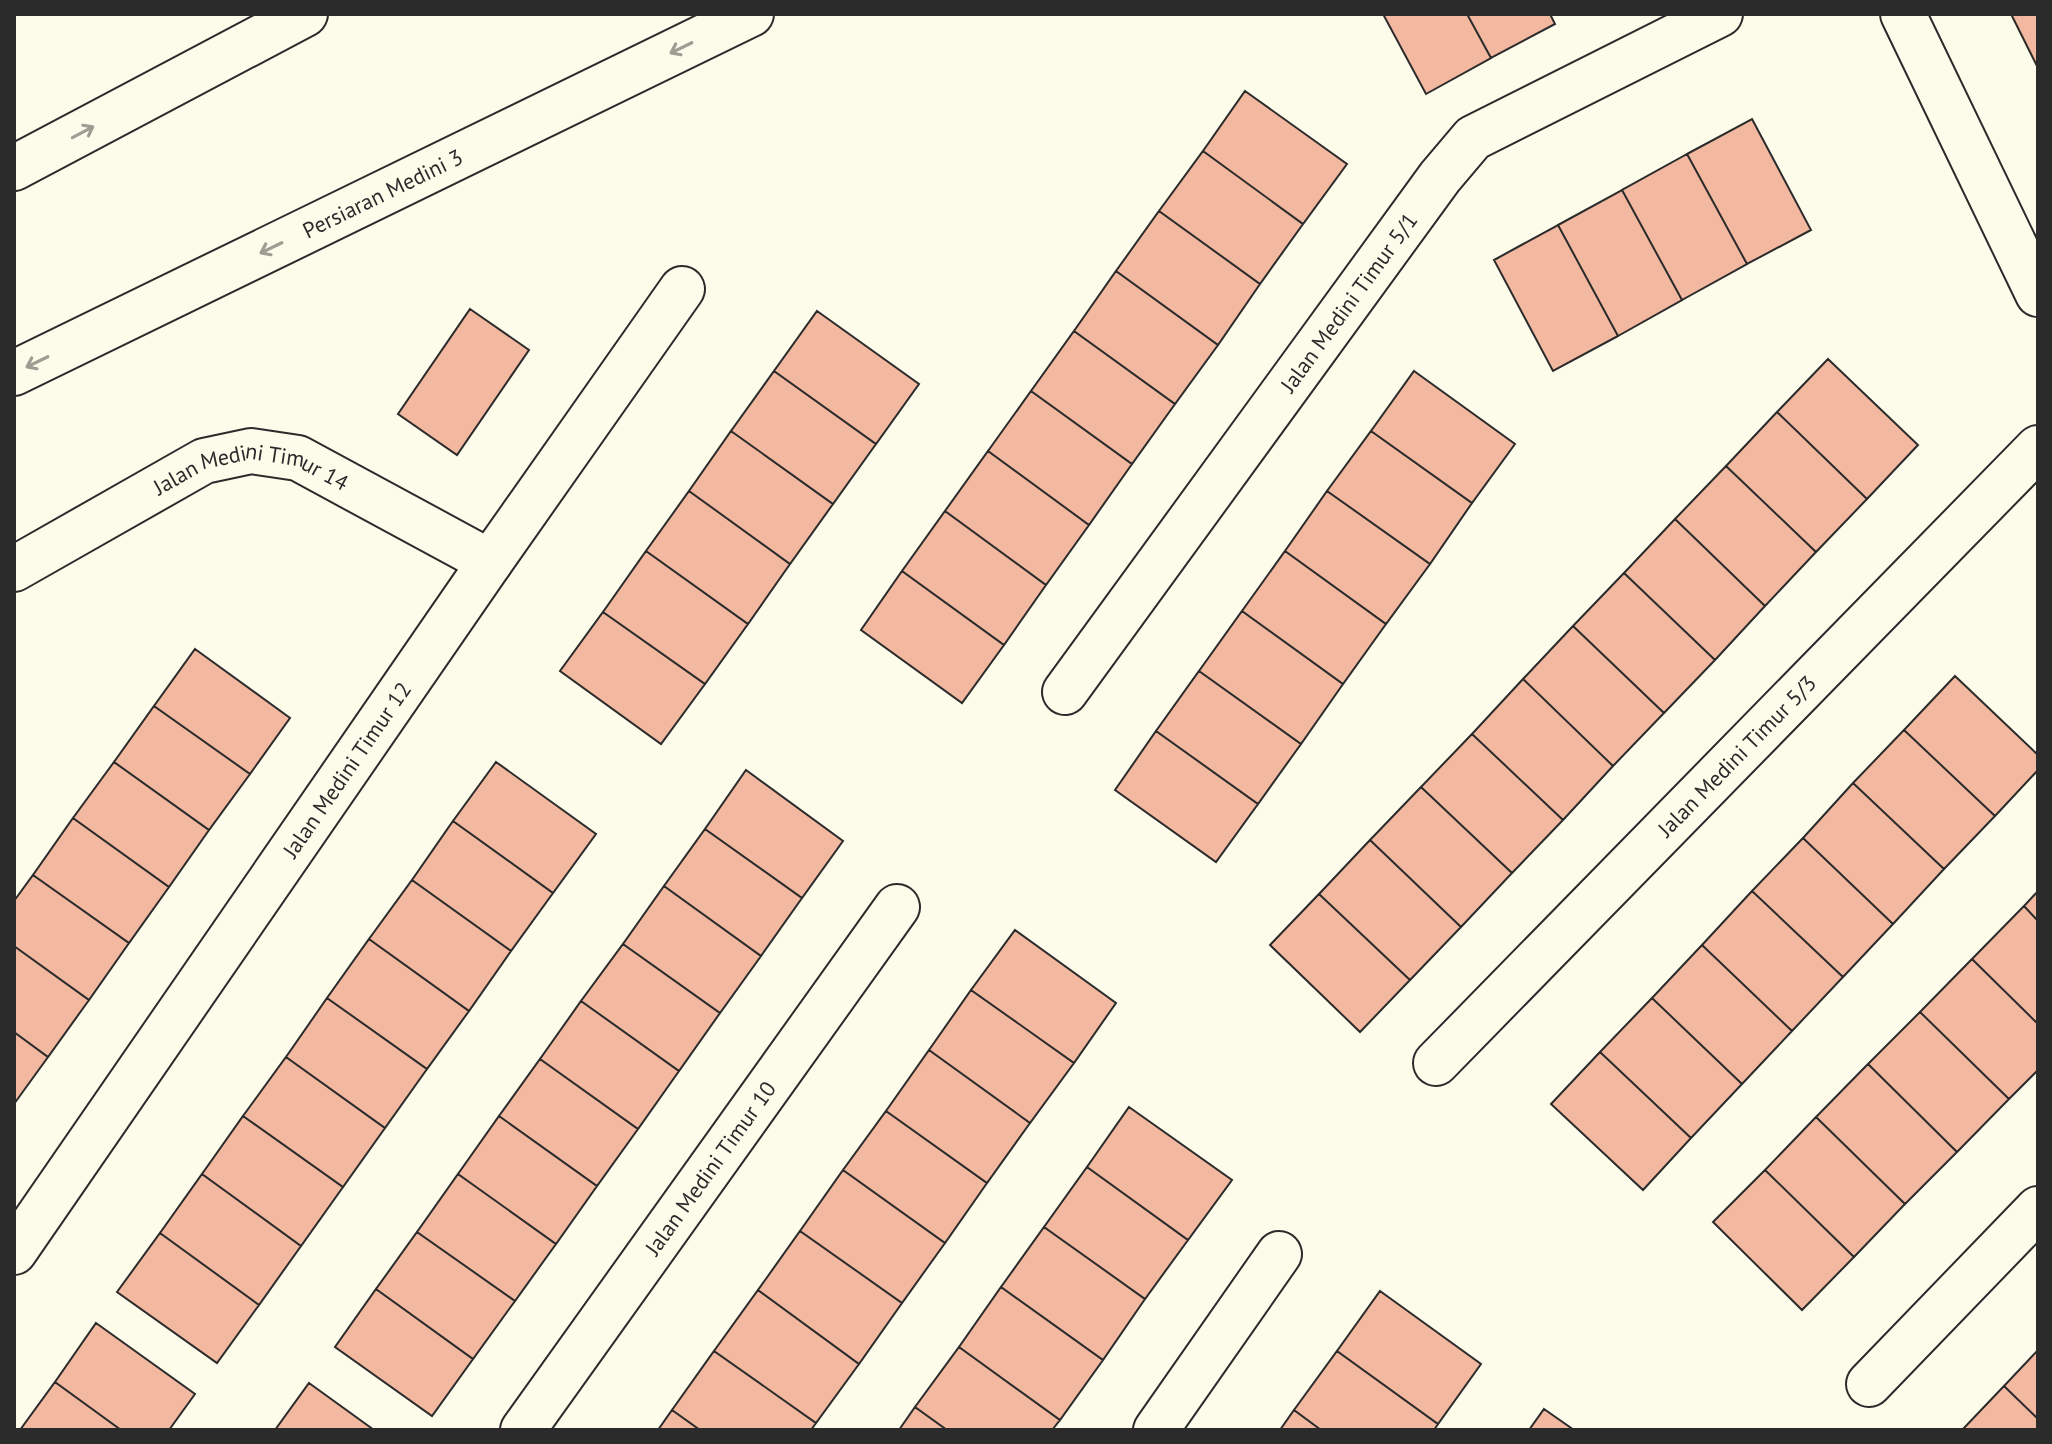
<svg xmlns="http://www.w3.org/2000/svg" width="2052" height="1444" font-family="'PT Sans',sans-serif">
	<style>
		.building { fill: #f2b8a0; stroke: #2b2b2b; stroke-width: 2 }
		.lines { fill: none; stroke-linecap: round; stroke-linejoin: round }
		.minor-casing { stroke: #2b2b2b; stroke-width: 48 }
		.minor { stroke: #fdfbea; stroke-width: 44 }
		.oneway { stroke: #9e9d94 }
		.labels { text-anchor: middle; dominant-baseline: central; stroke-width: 6; stroke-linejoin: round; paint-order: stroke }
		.street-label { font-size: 22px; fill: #2b2b2b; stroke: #fdfbea }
	</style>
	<rect width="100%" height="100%" fill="#fdfbea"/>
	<path class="building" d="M1383 14H1467L1491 58 1426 94Z
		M1467 14H1550L1555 24 1491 58Z
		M2011 14H2038V68Z
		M1245 91 1347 164 1303 224 1203 151Z
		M1752 119 1811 230 1747 264 1687 154Z
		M1203 151 1303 224 1260 284 1159 211Z
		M1687 154 1747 264 1682 300 1622 190Z
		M1622 190 1682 300 1618 336 1558 225Z
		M1159 211 1260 284 1218 345 1116 271Z
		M1558 225 1618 336 1553 371 1494 260Z
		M1116 271 1218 345 1175 404 1074 331Z
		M470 309 529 350 457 455 398 414Z
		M817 311 919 384 876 444 774 371Z
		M1074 331 1175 404 1132 464 1031 391Z
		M1828 359 1918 445 1867 499 1777 412Z
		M774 371 876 444 833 504 731 431Z
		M1414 371 1515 444 1472 503 1371 431Z
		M1031 391 1132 464 1089 525 988 451Z
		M1777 412 1867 499 1816 552 1726 466Z
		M731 431 833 504 790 564 689 491Z
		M1371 431 1472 503 1430 564 1327 491Z
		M988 451 1089 525 1046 585 945 511Z
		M1726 466 1816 552 1765 606 1675 519Z
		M689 491 790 564 748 624 646 551Z
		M1327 491 1430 564 1386 624 1285 551Z
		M945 511 1046 585 1004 645 902 571Z
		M1675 519 1765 606 1715 660 1624 573Z
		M646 551 748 624 705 684 603 612Z
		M1285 551 1386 624 1343 684 1242 611Z
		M902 571 1004 645 962 703 861 630Z
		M1624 573 1715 660 1664 713 1573 626Z
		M1242 611 1343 684 1301 744 1199 671Z
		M603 612 705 684 661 744 560 671Z
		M1573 626 1664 713 1613 766 1523 679Z
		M195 649 290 718 250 774 154 706Z
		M1199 671 1301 744 1258 804 1156 731Z
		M1955 676 2038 755V770L1995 816 1904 730Z
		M1523 679 1613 766 1563 820 1472 734Z
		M154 706 250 774 209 830 114 762Z
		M1904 730 1995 816 1944 869 1853 783Z
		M1156 731 1258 804 1216 862 1115 790Z
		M1472 734 1563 820 1512 873 1421 787Z
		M114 762 209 830 169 887 73 818Z
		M496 762 596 834 553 893 453 821Z
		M746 770 843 841 802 898 705 829Z
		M1853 783 1944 869 1893 924 1803 838Z
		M1421 787 1512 873 1461 927 1370 840Z
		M73 818 169 887 129 943 33 875Z
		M453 821 553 893 511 951 412 880Z
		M705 829 802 898 761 956 664 886Z
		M1803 838 1893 924 1843 977 1752 891Z
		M1370 840 1461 927 1410 980 1319 894Z
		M33 875 129 943 89 1000 14 946V901Z
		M412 880 511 951 469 1011 369 939Z
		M664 886 761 956 720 1013 623 944Z
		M1752 891 1843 977 1792 1031 1702 945Z
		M2038 891V921L2024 906Z
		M1319 894 1410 980 1360 1032 1270 945Z
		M2024 906 2038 921V1024L1972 959Z
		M1015 930 1116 1003 1074 1063 971 990Z
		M369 939 469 1011 427 1069 327 998Z
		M623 944 720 1013 679 1071 581 1001Z
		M1702 945 1792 1031 1742 1084 1652 998Z
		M14 946 89 1000 48 1057 14 1032Z
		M1972 959 2038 1024V1070L2009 1099 1920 1012Z
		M971 990 1074 1063 1030 1123 929 1050Z
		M327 998 427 1069 385 1128 286 1057Z
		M1652 998 1742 1084 1691 1138 1600 1052Z
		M581 1001 679 1071 638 1129 540 1059Z
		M1920 1012 2009 1099 1957 1152 1868 1064Z
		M14 1032 48 1057 14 1104Z
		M929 1050 1030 1123 987 1183 886 1111Z
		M1600 1052 1691 1138 1643 1190 1551 1104Z
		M286 1057 385 1128 343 1187 243 1116Z
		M540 1059 638 1129 597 1186 499 1116Z
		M1868 1064 1957 1152 1905 1204 1816 1117Z
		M1129 1107 1232 1180 1188 1240 1087 1167Z
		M886 1111 987 1183 945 1243 843 1170Z
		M243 1116 343 1187 301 1246 202 1174Z
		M499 1116 597 1186 556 1244 458 1174Z
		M1816 1117 1905 1204 1854 1257 1765 1170Z
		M1087 1167 1188 1240 1145 1299 1044 1227Z
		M843 1170 945 1243 902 1303 800 1231Z
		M1765 1170 1854 1257 1802 1310 1713 1222Z
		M202 1174 301 1246 259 1305 160 1233Z
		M458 1174 556 1244 515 1301 417 1232Z
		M1044 1227 1145 1299 1103 1360 1001 1287Z
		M800 1231 902 1303 859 1364 758 1290Z
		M417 1232 515 1301 473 1359 376 1289Z
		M160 1233 259 1305 217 1363 117 1292Z
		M1001 1287 1103 1360 1060 1420 959 1347Z
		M376 1289 473 1359 432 1416 335 1347Z
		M758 1290 859 1364 816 1423 714 1351Z
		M1380 1291 1481 1364 1438 1424 1337 1351Z
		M96 1323 195 1394 169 1430H121L55 1382Z
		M959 1347 1060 1420 1052 1430H947L915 1407Z
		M2038 1350V1419L2004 1386Z
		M714 1351 816 1423 811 1430H700L672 1410Z
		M1337 1351 1438 1424 1434 1430H1321L1294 1410Z
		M55 1382 121 1430H20Z
		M309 1383 374 1430H275Z
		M2004 1386 2038 1419V1430H1962Z
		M915 1407 947 1430H899Z
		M1544 1409 1574 1430H1529Z
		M672 1410 700 1430H658Z
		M1294 1410 1321 1430H1280Z"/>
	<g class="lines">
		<g class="minor-casing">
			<g id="minor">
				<path d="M1903 14 2038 294"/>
				<path d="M14 168 305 14"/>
				<path id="s1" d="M14 373 751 14"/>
				<path id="s2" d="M14 569 204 461 251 451 298 458 490 562"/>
				<path id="s3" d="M1065 692 1440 177 1473 138 1720 14"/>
				<path id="s4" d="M1436 1063 2038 448"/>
				<path id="s5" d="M14 1252 490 562 682 289"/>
				<path d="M1869 1384 2038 1209"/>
				<path id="s6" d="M523 1430 897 907"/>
				<path d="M1156 1430 1279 1254"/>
			</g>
		</g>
		<use href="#minor" class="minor"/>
	</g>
	<defs><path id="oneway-shaft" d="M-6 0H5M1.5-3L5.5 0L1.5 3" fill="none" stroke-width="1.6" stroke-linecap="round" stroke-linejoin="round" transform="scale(2)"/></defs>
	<g class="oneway">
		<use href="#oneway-shaft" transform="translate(681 48) rotate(154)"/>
		<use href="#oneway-shaft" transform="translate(83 132) rotate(-28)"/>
		<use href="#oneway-shaft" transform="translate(271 248) rotate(154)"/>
		<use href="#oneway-shaft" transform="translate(37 362) rotate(154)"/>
	</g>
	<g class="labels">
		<g class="street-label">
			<text stroke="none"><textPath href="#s1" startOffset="410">Persiaran Medini 3</textPath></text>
			<text stroke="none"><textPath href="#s3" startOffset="482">Jalan Medini Timur 5/1</textPath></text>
			<text stroke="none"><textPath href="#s2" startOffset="266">Jalan Medini Timur 14</textPath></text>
			<text stroke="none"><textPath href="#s4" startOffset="430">Jalan Medini Timur 5/3</textPath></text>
			<text stroke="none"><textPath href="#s5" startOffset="586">Jalan Medini Timur 12</textPath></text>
			<text stroke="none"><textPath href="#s6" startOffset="322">Jalan Medini Timur 10</textPath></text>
		</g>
	</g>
	<rect width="2052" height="1444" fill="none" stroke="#2b2b2b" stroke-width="32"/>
</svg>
